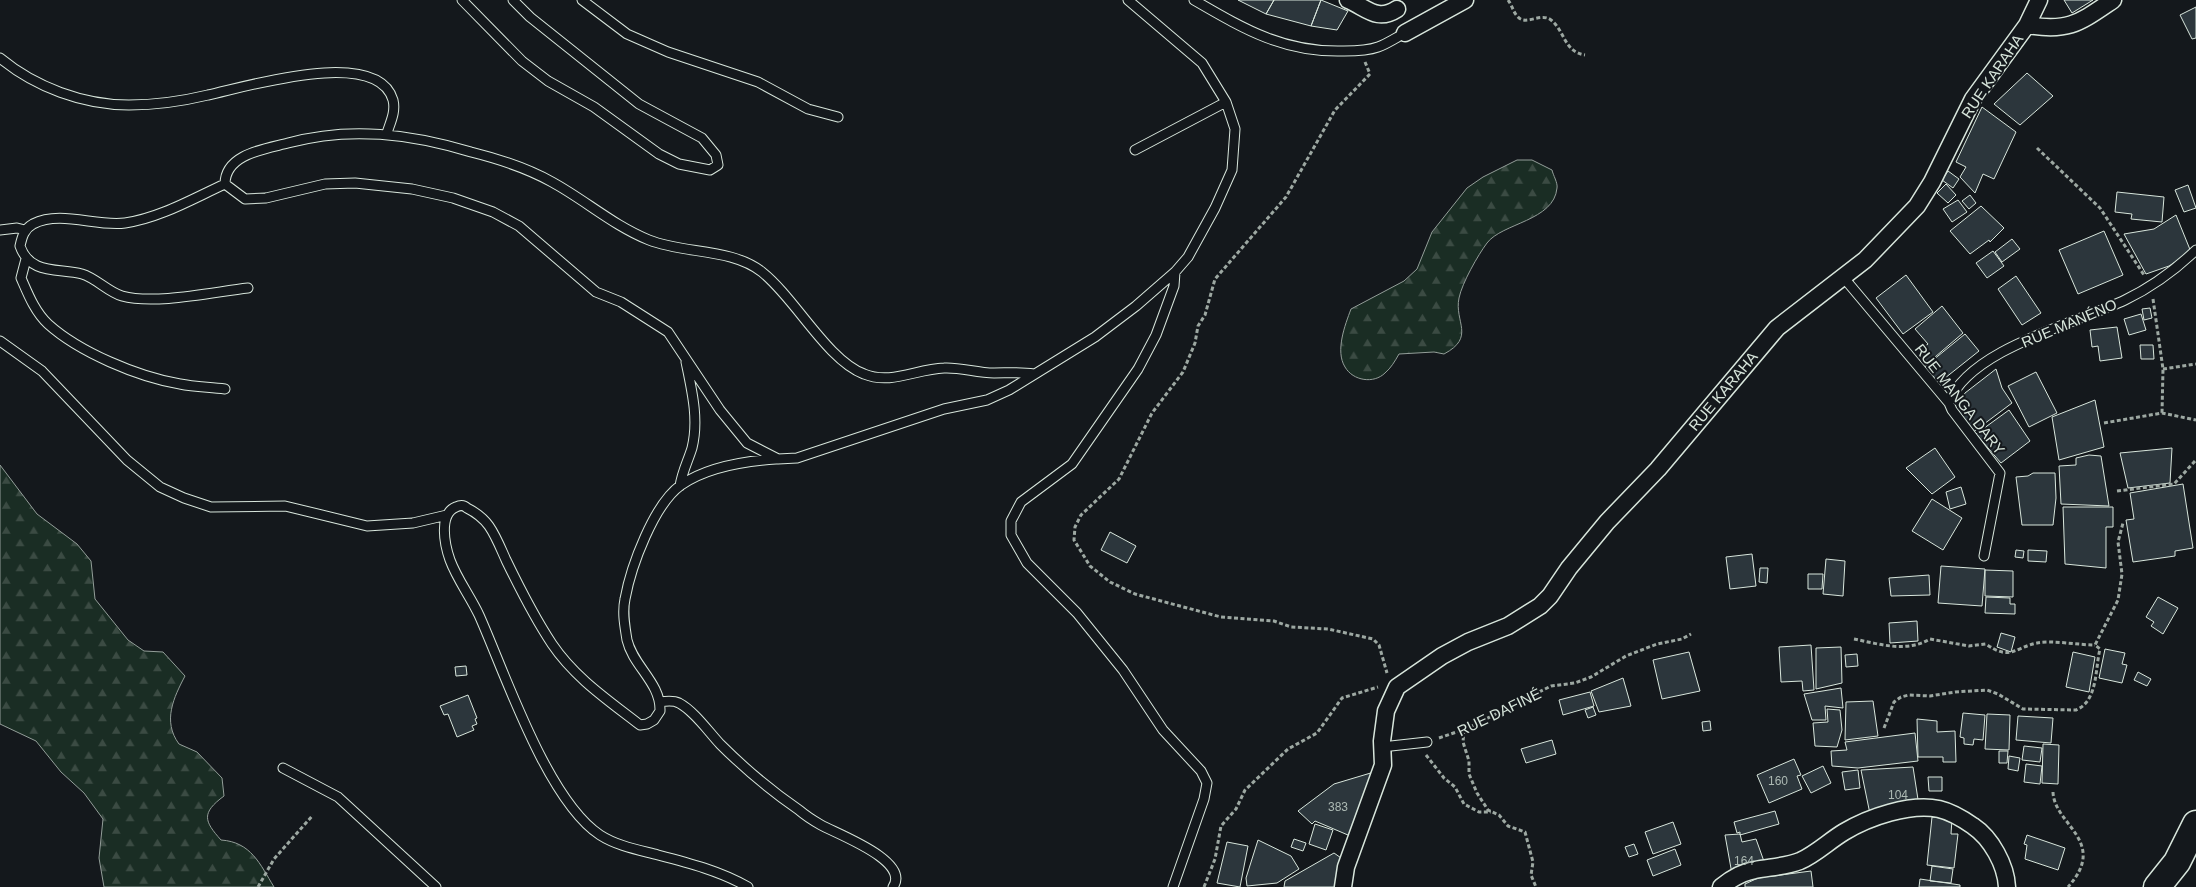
<svg xmlns="http://www.w3.org/2000/svg" width="2196" height="887" font-family="Helvetica,sans-serif">
	<style>
		.forest { fill: url(#forest-firs); stroke: #939e99 }
		.building { fill: #2c363c; stroke: #d8e6dc }
		.lines { fill: none; stroke-linecap: round; stroke-linejoin: round }
		.lane-casing { stroke: #d8e6dc; stroke-width: 11 }
		.street-casing { stroke: #d8e6dc; stroke-width: 19 }
		.primary-casing { stroke: #d8e6dc; stroke-width: 29 }
		.path { stroke: #9da8a2; stroke-width: 3; stroke-dasharray: 4 2.5; stroke-linecap: butt }
		.lane { stroke: #14181c; stroke-width: 9 }
		.street { stroke: #14181c; stroke-width: 16 }
		.primary { stroke: #14181c; stroke-width: 26 }
		.labels { text-anchor: middle; dominant-baseline: central; stroke-width: 4; stroke-linejoin: round; paint-order: stroke }
		.number-label { font-size: 12px; fill: #adbab4 }
		.street-label { font-size: 15px; fill: #d8e6dc; stroke: #14181c }
	</style>
	<defs>
		<pattern id="forest-firs" width="22" height="20" patternUnits="userSpaceOnUse" patternTransform="scale(1.25)"><rect width="22" height="20" fill="#1a2d24"/><path d="M5 1l3.5 6h-7zM16 11l3.5 6h-7z" fill="#3b4b43"/></pattern>
	</defs>
	<rect width="100%" height="100%" fill="#14181c"/>
	<path class="forest" d="M1517 160H1532L1552 170C1553 175 1558 183 1557 188 1554 221 1502 223 1487 243 1478 255 1462 283 1459 298 1454 322 1476 337 1444 354L1434 352 1399 354C1395 361 1391 368 1385 373 1374 384 1353 381 1345 367 1335 351 1345 325 1351 309L1404 281 1417 269 1432 232 1467 188 1483 177Z
		M0 465 37 514 77 544 91 561 95 599 128 640 144 651 163 652 185 676C174 697 162 721 179 744L197 752 222 778 224 796C201 813 204 821 221 840 251 842 260 864 274 887H104L99 858 103 819 84 793 61 772 36 741 0 724Z"/>
	<path class="building" d="M1238 0H1274L1266 14Z
		M1274 0H1321L1311 26 1266 14Z
		M1321 0 1348 11 1337 30 1311 26Z
		M2064 0H2093L2072 13Z
		M2196 7V38L2192 39 2180 15Z
		M2027 73 2053 96 2020 125 1994 104Z
		M1982 107 2016 132 1994 179 1983 174 1975 193 1960 177 1966 167 1956 162Z
		M1948 171 1959 179 1953 188 1942 180Z
		M1946 184 1956 195 1948 203 1937 193Z
		M2188 185 2196 208 2184 212 2175 190Z
		M2117 192 2164 197 2162 222 2131 219 2132 214 2115 212Z
		M1970 195 1976 203 1969 209 1962 201Z
		M1958 200 1967 212 1952 222 1943 209Z
		M1981 206 2004 228 1990 242 1989 240 1970 254 1950 231Z
		M2176 215 2191 252 2169 266 2146 274 2124 234 2154 229Z
		M2104 231 2123 275 2078 294 2059 250Z
		M2012 239 2020 249 2002 262 1995 252Z
		M1993 251 2004 266 1987 278 1976 263Z
		M1906 275 1933 312 1903 334 1876 298Z
		M2016 276 2041 313 2022 325 1998 289Z
		M1942 306 1963 333 1928 363 1919 351 1928 344 1915 329Z
		M2150 308 2152 318 2144 320 2142 309Z
		M2141 314 2146 330 2129 335 2124 319Z
		M2117 327 2122 358 2100 361 2098 346 2092 347 2090 330Z
		M1965 334 1979 351 1935 386 1922 369Z
		M2140 345H2153L2154 359H2141Z
		M1996 369 2002 388 2012 403 1972 433 1960 416 1958 404 1965 393Z
		M2036 372 2057 413 2029 427 2008 386Z
		M2095 400 2104 447 2059 460 2052 417Z
		M2009 410 2030 441 2001 463 1976 434Z
		M1935 448 1955 477 1932 494 1906 468Z
		M2172 448 2170 483 2128 488 2120 453Z
		M2089 455 2101 456 2109 506 2061 504 2059 466 2076 465V458Z
		M2033 473H2055L2056 498 2053 525H2022L2016 477 2028 476Z
		M2183 484 2193 548 2175 551V556L2133 562 2126 520 2134 519 2130 493Z
		M1961 487 1966 504 1950 509 1946 492Z
		M1932 499 1962 518 1943 550 1912 531Z
		M2063 507H2113V527H2106V568L2065 564Z
		M1110 532 1136 546 1127 563 1101 550Z
		M2016 550 2024 551 2023 558 2015 557Z
		M2028 550 2047 551 2046 562 2028 561Z
		M1752 554 1756 586 1730 589 1726 557Z
		M1826 559 1845 561 1843 596 1823 594Z
		M1941 566 1985 569 1982 606 1938 603Z
		M1760 568H1768L1767 583 1759 582Z
		M1985 570 2013 571V597L1985 596Z
		M1808 574H1823L1822 589H1808Z
		M1929 575 1930 595 1891 596 1889 578Z
		M1986 597 2010 598V604H2015V614L1985 613Z
		M2158 597 2178 608 2163 634 2151 626 2154 622 2146 617Z
		M1917 621 1918 641 1890 643 1889 623Z
		M2001 633 2015 637 2011 652 1997 647Z
		M1811 645 1814 690 1803 691 1802 681 1781 682 1779 647Z
		M1841 647 1842 683 1816 689V648Z
		M2105 649 2125 653 2122 664 2127 665 2122 683 2099 678Z
		M1689 652 1700 691 1662 699 1653 660Z
		M2073 652 2095 657 2089 692 2066 687Z
		M1857 654 1858 666 1846 667 1845 655Z
		M466 666 467 675 456 676 455 667Z
		M2138 672 2151 679 2147 686 2134 680Z
		M1623 678 1631 706 1599 712 1591 691Z
		M1841 688 1843 708 1825 706 1826 720H1812L1804 694Z
		M1590 692 1594 706 1563 715 1559 700Z
		M468 695 477 718 475 719 477 724 472 726 474 730 457 737 448 714 444 715 440 706Z
		M1873 701 1878 736 1845 740 1846 702Z
		M1593 707 1596 715 1588 718 1585 710Z
		M1827 709 1840 710 1842 730 1837 747 1815 746 1813 723 1828 722Z
		M1963 713 1985 715 1983 740 1974 739 1973 745 1964 744V738L1960 737Z
		M1987 714 2010 715 2009 750 1985 749Z
		M2018 716 2053 718 2051 743 2016 740Z
		M1917 719 1937 721V732L1955 731 1956 762H1943V757H1918Z
		M1710 721 1711 730 1703 731 1702 722Z
		M1915 733 1918 761 1858 768 1832 766 1831 751 1847 750 1845 742Z
		M1552 740 1556 754 1526 763 1521 749Z
		M2043 744 2059 745 2058 784 2042 783Z
		M2024 746 2042 748 2040 762 2022 760Z
		M1999 751H2008L2007 763H1999Z
		M2009 756 2020 758 2018 771 2008 769Z
		M1794 759 1801 775 1797 776 1802 789 1769 803 1757 775Z
		M2026 764 2042 766 2040 784 2024 782Z
		M1823 766 1831 783 1811 793 1802 776Z
		M1913 767 1919 806 1870 814 1861 770Z
		M1858 770 1860 788 1845 790 1842 772Z
		M1374 772 1355 838 1315 821 1312 824 1298 811 1334 784Z
		M1928 777H1942V791H1929Z
		M1775 811 1779 824 1740 835V832L1737 833 1734 822Z
		M1932 817 1952 819 1951 834H1958L1954 868 1927 865Z
		M1673 822 1681 844 1653 854 1645 832Z
		M1315 824 1333 830 1326 850 1309 844Z
		M1740 834 1742 842 1756 839 1766 867 1732 874 1725 835Z
		M2027 835 2065 848 2058 870 2025 859 2027 845 2024 844Z
		M1294 839 1306 843 1303 851 1291 847Z
		M1258 840 1291 856 1299 869 1277 883 1247 886 1246 878Z
		M1227 842 1248 846 1240 887 1217 883Z
		M1634 844 1638 854 1629 857 1625 847Z
		M1675 849 1681 865 1653 876 1647 860Z
		M1334 853 1344 860 1338 887H1284L1285 881Z
		M1932 866 1953 869 1951 883 1930 881Z
		M1811 871 1813 887H1745V884L1758 878Z
		M1920 879 1960 885V887H1919Z"/>
	<g class="lines">
		<g class="lane-casing">
			<path id="lane" d="M462 0 522 61 548 81 594 107 659 154 679 164 710 170 718 165 716 155 702 138 639 104 530 17 513 0
				M582 0 627 34 668 52 758 82 808 109 838 117
				M1194 0C1244 29 1284 53 1344 51 1355 51 1367 51 1378 47 1387 44 1397 37 1405 33
				M0 58C35 87 83 105 129 105 155 105 183 101 208 95 246 87 377 46 393 100 396 112 390 123 387 133
				M1135 150 1226 102
				M225 184C194 198 160 218 125 223 96 227 61 210 33 224 24 229 22 237 20 246 30 275 58 268 82 274 96 278 108 292 122 296 155 305 213 292 248 288
				M0 230 17 228 25 230
				M26 259 21 278C28 294 35 312 48 324 79 352 138 377 180 384 195 387 210 387 225 389
				M1844 278 1949 403 1952 410 2000 473 1984 556
				M0 341 42 371 127 460 160 487 184 498 211 507 285 506 367 526 413 523 447 515
				M1034 374C1020 372 1008 373 994 373 977 373 960 367 944 368 916 369 891 385 864 374 827 360 795 298 762 272 732 248 684 254 649 240 614 226 585 200 552 182 527 168 499 159 471 152 411 134 350 126 288 143 265 149 225 154 225 184L245 199 266 198 325 184 355 183 412 189 453 198 493 212 519 226 596 292 621 302 668 332 720 410 747 443 778 459 797 458 944 409 987 400 1009 390 1095 337 1136 306 1175 272 1188 257 1215 208 1232 170 1235 129 1226 102 1202 63 1128 0
				M1949 403C1967 350 2079 322 2125 300 2152 287 2175 270 2196 250
				M680 486C682 472 688 461 692 448 699 420 692 391 686 362
				M660 702C666 701 673 700 679 703 694 711 708 731 720 744 742 766 773 792 799 810 806 816 814 821 821 825 837 834 911 861 893 887
				M1382 747 1427 742
				M283 768 338 797 436 887
				M748 887C720 871 689 863 658 855 639 850 617 846 600 835 547 800 505 673 479 615 470 596 457 579 450 560 445 546 438 514 456 507 460 505 464 505 467 508 475 512 484 519 489 526 496 536 501 549 506 560 520 589 534 617 552 644 575 678 608 700 640 725L647 724 654 720 660 711C661 683 633 666 627 640 625 627 622 613 625 599 631 566 654 504 681 485 707 467 745 461 776 459
				M1173 887 1204 799 1207 783 1201 771 1163 730 1123 670 1077 613 1027 563 1011 535V521L1021 502 1072 464 1138 369 1156 335 1174 286 1175 272"/>
		</g>
		<g class="street-casing">
			<path id="street" d="M1348 0C1367 8 1377 22 1397 9
				M2027 25C2069 32 2079 23 2113 0
				M1405 33 1465 0
				M1343 887 1346 867 1383 765 1382 741 1386 711 1397 687 1442 656 1468 642 1508 626 1540 606 1550 596 1569 568 1607 522 1658 469 1777 328 1865 260 1917 206 1932 182 1973 99 2027 25 2039 0
				M1721 887C1731 879 1742 872 1755 870 1770 867 1785 867 1800 861 1816 854 1829 841 1844 832 1869 817 1910 803 1939 809 1952 812 1963 819 1973 826 1991 838 2006 865 2007 887"/>
		</g>
		<g class="primary-casing">
			<path id="primary" d="M2157 887 2177 862 2196 824"/>
		</g>
		<path class="path" d="M1508 0C1512 5 1513 12 1518 17 1526 26 1541 12 1551 20 1565 31 1564 52 1585 55
			M1365 62 1370 74 1335 110 1286 197 1215 279 1205 315 1198 326 1195 343 1183 372 1152 413 1119 479 1081 515 1075 527 1074 540 1090 566 1110 582 1135 594 1221 617 1274 621 1291 627 1328 629 1373 639 1379 645 1387 673
			M2037 148 2100 208 2144 275
			M2153 299 2163 369 2162 413
			M2163 369 2196 364
			M2104 423 2162 413 2196 420
			M2117 491 2174 484 2196 460
			M1854 639C1879 644 1906 653 1930 639L1969 646 1986 644C2010 661 2014 648 2037 643 2053 640 2078 645 2095 645
			M1884 728 1894 702 1901 697 1909 695 1930 696 1955 692 1987 690 1998 694 2023 709 2076 710C2098 701 2095 669 2100 649L2095 645 2118 600 2122 574 2118 542 2123 523
			M1464 730 1463 742 1469 761V774L1477 793 1488 810 1499 815 1508 826 1525 832 1533 862 1531 875 1536 887
			M1439 738 1468 728 1551 686 1575 683 1591 677 1626 656 1657 644 1682 639 1691 634
			M1426 755 1444 778 1455 787 1464 804 1479 812H1491
			M2053 792C2054 825 2109 841 2068 887
			M258 887 274 859 313 815
			M1204 887 1215 859 1221 826 1236 809 1245 790 1288 749 1317 733 1342 698 1378 687"/>
		<use href="#lane" class="lane"/>
		<use href="#street" class="street"/>
		<use href="#primary" class="primary"/>
	</g>
	<g class="labels">
		<g class="number-label">
			<text x="1778" y="781">160</text>
			<text x="1898" y="795">104</text>
			<text x="1338" y="807">383</text>
			<text x="1744" y="861">164</text>
		</g>
		<g class="street-label">
			<text transform="translate(1992 76) rotate(-56)">RUE KARAHA</text>
			<text transform="translate(2069 323) rotate(-23)">RUE MANÉNO</text>
			<text transform="translate(1723 391) rotate(-50)">RUE KARAHA</text>
			<text transform="translate(1960 399) rotate(52)">RUE MANGA DARY</text>
			<text transform="translate(1499 712) rotate(-26)">RUE DAFINÉ</text>
		</g>
	</g>
</svg>
